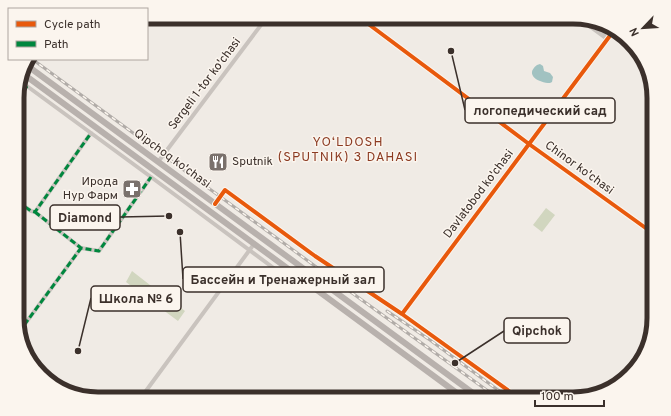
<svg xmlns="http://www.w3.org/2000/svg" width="671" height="416" font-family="Overpass,sans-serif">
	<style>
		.green { fill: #d1d6bf }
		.water { fill: #a1c2c1 }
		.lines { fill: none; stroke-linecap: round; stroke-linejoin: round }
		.minor { stroke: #c9c3be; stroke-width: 4 }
		.tertiary { stroke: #c9c3be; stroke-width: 5 }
		.primary { stroke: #b8b1ad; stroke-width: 6 }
		.rail-casing { stroke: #b1aca8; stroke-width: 3 }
		.rail { stroke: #fbf5ee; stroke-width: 1.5; stroke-dasharray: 4.5; stroke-linecap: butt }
		.quiet { stroke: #00873e; stroke-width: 3; stroke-dasharray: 6 3; stroke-linecap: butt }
		.cycleway-casing { stroke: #fbf5ee; stroke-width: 6 }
		.cycleway { stroke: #e8590c; stroke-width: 4 }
		.labels { text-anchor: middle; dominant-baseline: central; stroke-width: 3; stroke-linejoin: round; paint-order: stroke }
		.street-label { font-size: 12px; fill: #3b302b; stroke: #fbf5ee }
		.poi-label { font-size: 12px; fill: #3b302b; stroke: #fbf5ee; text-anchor: start }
		.neighbourhood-label { font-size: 13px; letter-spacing: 1px; fill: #8c3b22; stroke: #fbf5ee }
		.rim { fill: none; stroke: #3b302b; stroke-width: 5 }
		.leader { fill: none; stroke: #3b302b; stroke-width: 1.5 }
		.callout-dot { fill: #3b302b; stroke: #fbf5ee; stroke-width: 1.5 }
		.callout { fill: #fbf5ee; stroke: #3b302b; stroke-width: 1.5 }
		.callout-label { font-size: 13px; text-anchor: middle; font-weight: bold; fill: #3b302b }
	</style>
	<rect width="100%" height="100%" fill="#f0ebe5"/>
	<path class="green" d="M546 208 555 215 542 232 533 225Z
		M132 271 159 292 152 302 126 282Z
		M162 294 185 311 178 321 155 304Z"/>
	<path class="water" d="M540 64 543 66 544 71 550 73 553 77 552 82 550 83C539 83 524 75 537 65Z"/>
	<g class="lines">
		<path class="minor" d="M20 81 151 177 291 281 302 279
			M18 98 27 86
			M158 162 267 17
			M18 202 31 211 35 212 91 133
			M215 204 225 190 315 256 402 314 520 399
			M35 212 81 248 99 251 151 177
			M19 332 81 248
			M140 399 254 244"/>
		<path class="tertiary" d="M359 17 529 144 654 234
			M582 20 608 39
			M402 314 615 29"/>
		<path class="primary" d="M25 64 481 399
			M22 73 465 399"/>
		<g class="rail-casing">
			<path id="rail" d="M32 59 330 277 499 399
				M387 311 430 340 506 396"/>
		</g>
		<use href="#rail" class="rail"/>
		<path class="quiet" d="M18 98 27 86
			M18 202 31 211 35 212 91 133
			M35 212 81 248 99 251 151 177
			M19 332 81 248"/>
		<g class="cycleway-casing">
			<path id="cycleway" d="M359 17 529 144 654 234
				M215 204 225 190 315 256 402 314 520 399
				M402 314 615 29"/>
		</g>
		<use href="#cycleway" class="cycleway"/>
	</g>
	<defs>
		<g id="restaurant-square" transform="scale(1)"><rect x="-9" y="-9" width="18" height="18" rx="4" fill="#7a716c" stroke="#fbf5ee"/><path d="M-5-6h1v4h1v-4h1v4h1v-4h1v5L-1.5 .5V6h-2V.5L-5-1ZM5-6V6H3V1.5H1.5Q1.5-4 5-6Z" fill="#fff"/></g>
		<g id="pharmacy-square" transform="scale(1)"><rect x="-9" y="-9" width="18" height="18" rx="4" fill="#7a716c" stroke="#fbf5ee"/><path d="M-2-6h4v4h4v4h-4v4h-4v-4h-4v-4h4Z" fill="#fff"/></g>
	</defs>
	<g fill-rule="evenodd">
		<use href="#restaurant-square" x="218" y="162"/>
		<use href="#pharmacy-square" x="132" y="189"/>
	</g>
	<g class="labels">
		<g class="street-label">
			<text transform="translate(205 84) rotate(-53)">Sergeli 1-tor ko'chasi</text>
			<text transform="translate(172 159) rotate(36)">Qipchoq ko'chasi</text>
			<text transform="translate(579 168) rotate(36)">Chinor ko'chasi</text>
			<text transform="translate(479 194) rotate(-53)">Davlatobod ko'chasi</text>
		</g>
		<g class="poi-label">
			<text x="232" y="162">Sputnik</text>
			<text x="118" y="182" text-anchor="end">Ирода<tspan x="118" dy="14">Нур Фарм</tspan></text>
		</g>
		<g class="neighbourhood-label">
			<text x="348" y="143">YO‘LDOSH<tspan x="348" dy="15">(SPUTNIK) 3 DAHASI</tspan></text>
		</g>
	</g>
	<path d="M0 0H671V416H0ZM98 24H573A74 74 0 0 1 647 98V318A74 74 0 0 1 573 392H98A74 74 0 0 1 24 318V98A74 74 0 0 1 98 24Z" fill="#fbf5ee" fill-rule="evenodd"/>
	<path class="rim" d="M98 24H573A74 74 0 0 1 647 98V318A74 74 0 0 1 573 392H98A74 74 0 0 1 24 318V98A74 74 0 0 1 98 24Z"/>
	<path class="leader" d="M451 51L465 110M169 216L120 217M180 232L183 279M78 351L91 298M455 363L504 331"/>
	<g class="callout-dot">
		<circle cx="451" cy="51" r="4"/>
		<circle cx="169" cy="216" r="4"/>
		<circle cx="180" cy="232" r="4"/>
		<circle cx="78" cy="351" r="4"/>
		<circle cx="455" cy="363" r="4"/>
	</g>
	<g class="callout">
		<rect x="465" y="98" width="150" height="25" rx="4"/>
		<rect x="50" y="205" width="70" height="25" rx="4"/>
		<rect x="183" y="267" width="201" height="25" rx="4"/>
		<rect x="91" y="286" width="90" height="25" rx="4"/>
		<rect x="504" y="318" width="66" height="25" rx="4"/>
	</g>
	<g class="callout-label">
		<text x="540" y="115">логопедический сад</text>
		<text x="85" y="222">Diamond</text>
		<text x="283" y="284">Бассейн и Тренажерный зал</text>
		<text x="136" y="303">Школа № 6</text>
		<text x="537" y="335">Qipchok</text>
	</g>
	<rect x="8" y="8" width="140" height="52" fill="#fbf5ee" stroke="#aea6a0"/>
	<rect x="16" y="21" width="20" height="6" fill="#e8590c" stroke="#aea6a0"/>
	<text x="44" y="28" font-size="12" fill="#3b302b">Cycle path</text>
	<rect x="16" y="41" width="20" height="6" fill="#00873e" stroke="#aea6a0"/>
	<text x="44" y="48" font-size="12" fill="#3b302b">Path</text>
	<g transform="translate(643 28) rotate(245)" stroke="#fbf5ee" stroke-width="3" paint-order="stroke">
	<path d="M0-3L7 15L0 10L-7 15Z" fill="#3b302b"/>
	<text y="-6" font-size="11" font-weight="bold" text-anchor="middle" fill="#3b302b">N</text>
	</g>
	<path d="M535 400v6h69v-6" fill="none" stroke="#3b302b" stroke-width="2"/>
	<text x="541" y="400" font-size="12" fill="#3b302b" stroke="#fbf5ee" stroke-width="3" paint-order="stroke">100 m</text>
</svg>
